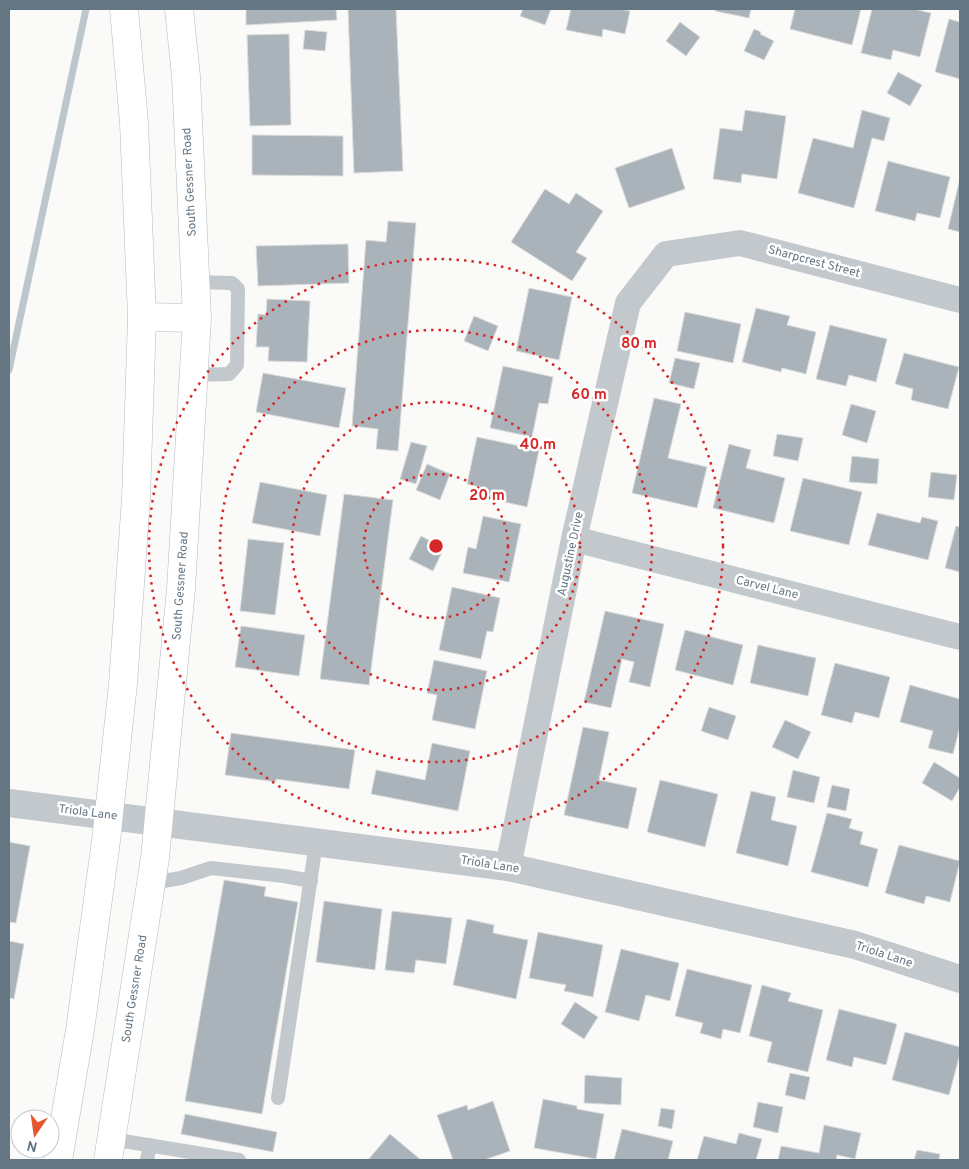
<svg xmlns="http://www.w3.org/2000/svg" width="969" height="1169" font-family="Overpass,sans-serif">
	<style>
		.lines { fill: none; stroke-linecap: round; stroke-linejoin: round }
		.stream { stroke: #bbc7cb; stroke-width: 7 }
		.building { fill: #aab3b9; stroke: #dcdcda }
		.secondary-casing { stroke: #b3babf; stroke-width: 29 }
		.service { stroke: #c3c8cc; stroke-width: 14 }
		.minor { stroke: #c3c8cc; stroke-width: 26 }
		.tertiary { stroke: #c3c8cc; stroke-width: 28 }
		.secondary { stroke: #fff; stroke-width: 28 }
		.ring { fill: none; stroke: #d62828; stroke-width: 2.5; stroke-dasharray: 2.5 5 }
		.labels { text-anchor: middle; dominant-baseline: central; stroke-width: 5; stroke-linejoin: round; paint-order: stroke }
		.street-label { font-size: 12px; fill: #657683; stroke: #fff }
		.centre { fill: #d62828; stroke: #fff; stroke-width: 2.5 }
		.ring-label { font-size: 15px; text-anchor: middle; font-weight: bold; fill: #d62828; stroke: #fff; stroke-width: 5; stroke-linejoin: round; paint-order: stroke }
	</style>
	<rect width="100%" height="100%" fill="#fafaf8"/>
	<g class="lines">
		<path class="stream" d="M9 370 86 9"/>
	</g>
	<path class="building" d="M246 9H336L337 20 246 25Z
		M348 9H396L403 171 354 173Z
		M523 9H551L545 25 520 16Z
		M571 9H619L630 11 625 34 603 29 602 37 566 30Z
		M716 9H751L749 18 715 11Z
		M795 9H861L852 45 790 29Z
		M872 9H914L931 13 920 57 893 50 891 60 861 53Z
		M949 19 960 22V79L935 72Z
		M680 22 700 37 686 56 666 41Z
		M754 29 761 32 760 34 774 41 764 60 744 51Z
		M305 30 327 32 325 51 303 49Z
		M289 34 291 125 250 126 247 35Z
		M898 72 922 85 910 106 887 93Z
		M745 110 786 116 777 179 742 174 741 183 713 179 720 128 742 131Z
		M862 110 890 118 884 141 872 138 854 208 798 193 813 138 853 148Z
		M252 135 343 136V176L252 175Z
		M672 148 685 189 629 208 615 168Z
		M888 161 950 177 940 218 917 213 915 221 875 211Z
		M960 178V232L948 229Z
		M545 189 569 204 576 193 603 211 576 252 587 258 572 281 511 242Z
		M388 221 416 223 398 451 376 449 378 429 352 426 366 240 386 242Z
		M348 244 349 283 258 286 256 246Z
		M529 288 572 297 559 360 516 351Z
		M267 299 310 301 307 362 268 361 269 347H256L258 314 266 315Z
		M756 308 790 316 787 325 816 332 806 374 782 368 781 372 742 362Z
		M685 312 741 324 733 363 677 351Z
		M474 316 498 326 488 351 464 341Z
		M830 325 887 339 876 382 849 375 846 386 816 379Z
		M904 353 959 367 948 409 911 400 913 389 895 384Z
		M675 358 700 363 694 389 669 383Z
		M503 366 553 377 548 404 539 403 532 437 490 428Z
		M263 373 346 388 339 428 256 412Z
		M654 398 681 404 668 458 707 467 697 508 632 493Z
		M851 404 876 411 867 443 842 435Z
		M777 434 803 438 798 461 773 456Z
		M477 437 539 450 527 507 478 496 480 487 467 484Z
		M411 442 427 446 416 484 400 479Z
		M729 444 751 450 746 468 785 478 774 523 713 508Z
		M852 456 879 459 877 484 849 482Z
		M427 464 450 474 440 500 416 490Z
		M931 472 957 475 954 500 928 497Z
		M803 478 862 492 849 545 790 531Z
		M260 482 327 495 320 536 252 523Z
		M344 494 393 500 369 685 320 679Z
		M877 513 920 523 922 517 938 521 928 560 868 545Z
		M483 516 521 524 509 582 463 573 468 547 476 549Z
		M956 526 960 527V572L945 568Z
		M421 536 444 548 433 571 409 559Z
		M248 539 284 543 275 615 240 611Z
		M452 587 500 598 493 632 487 631 481 659 439 650Z
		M605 611 664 624 650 687 629 682 634 662 622 659 611 708 584 702Z
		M241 626 305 635 299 676 235 667Z
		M685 630 743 645 733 685 675 670Z
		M758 645 816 658 808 696 750 683Z
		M434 660 487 671 475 729 432 720 437 695 427 693Z
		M835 663 890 677 879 718 855 712 852 723 821 715Z
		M910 685 960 699V726L953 754 928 748 933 731 900 722Z
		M709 707 736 716 728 740 701 731Z
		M785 720 811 732 798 759 772 747Z
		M583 727 609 732 599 780 637 788 628 829 564 815Z
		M231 733 355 750 349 789 276 779V782L225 775Z
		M432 743 470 751 458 811 371 794 376 770 425 780Z
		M934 762 960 778V787L952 801 922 783Z
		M793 770 820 777 814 803 787 797Z
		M660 780 718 794 705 847 647 832Z
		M832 785 850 789 846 811 827 807Z
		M751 791 776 797 771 820 797 826 788 866 736 853Z
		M827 813 852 819 849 828 863 832 860 844 878 849 868 887 811 872Z
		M9 842 30 846 16 923 9 922Z
		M899 845 960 861 950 902 926 896 924 904 885 893Z
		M224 880 266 887 264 896 298 902 262 1114 185 1101Z
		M324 901 382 909 375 970 316 962Z
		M392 911 452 918 446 964 416 960 414 973 385 970Z
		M467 919 494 925 493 933 528 940 516 999 453 985Z
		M538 932 603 945 593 997 564 991 566 985 529 978Z
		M9 941 24 944 14 999 9 998Z
		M621 949 679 963 670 1001 646 995 639 1021 605 1012Z
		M687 969 752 985 740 1033 723 1029 721 1039 700 1033 703 1023 675 1016Z
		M762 985 791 993 788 1001 823 1010 808 1072 767 1062 772 1042 749 1036Z
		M575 1002 598 1017 584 1039 561 1024Z
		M839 1009 897 1024 886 1065 854 1057 852 1067 826 1060Z
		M905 1032 960 1047V1054L949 1095 892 1080Z
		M790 1073 810 1077 805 1100 785 1095Z
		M585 1075 622 1078 621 1105 584 1103Z
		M543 1099 577 1106V1109L604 1114 596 1159 534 1148Z
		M493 1101 510 1151 484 1160H453L437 1115 467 1105 468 1110Z
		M758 1102 783 1107 778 1133 753 1127Z
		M661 1108 675 1110 672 1129 658 1126Z
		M185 1114 277 1132 273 1152 181 1134Z
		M824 1125 861 1133 855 1159 837 1155 836 1160H778L781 1146 819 1153Z
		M622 1129 673 1141 668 1160H614Z
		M739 1133 762 1139 756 1160H697L704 1136 736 1144Z
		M390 1134 421 1160H368Z
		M917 1150 940 1154 939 1160H914Z"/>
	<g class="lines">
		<g class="secondary-casing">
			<path id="secondary" d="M142 317 197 318
				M58 1160 80 1030 106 841 123 684 136 498 142 317 134 123 124 9
				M108 1160 155 858 181 589 197 318 186 76 179 9"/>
		</g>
		<path class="service" d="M194 375 229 374 237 365 238 289 232 283 195 282
			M151 883 181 878 211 868 284 876 311 881
			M278 1098 316 843
			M111 1139 239 1160
			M147 1160 150 1145"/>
		<path class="minor" d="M574 539 960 637
			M508 867 574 539 628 303 666 254 740 243 960 300"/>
		<path class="tertiary" d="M9 803 508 867 855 945 960 979"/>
		<use href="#secondary" class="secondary"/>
	</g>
	<g class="ring">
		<circle cx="436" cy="546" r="72"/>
		<circle cx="436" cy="546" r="144"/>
		<circle cx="436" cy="546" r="216"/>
		<circle cx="436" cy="546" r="287"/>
	</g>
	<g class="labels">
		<g class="street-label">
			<text transform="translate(190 182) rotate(-93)">South Gessner Road</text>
			<text transform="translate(814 262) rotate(15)">Sharpcrest Street</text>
			<text transform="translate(571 554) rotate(-78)">Augustine Drive</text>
			<text transform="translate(181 586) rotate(-86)">South Gessner Road</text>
			<text transform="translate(767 588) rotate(14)">Carvel Lane</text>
			<text transform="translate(88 813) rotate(7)">Triola Lane</text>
			<text transform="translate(490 865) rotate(9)">Triola Lane</text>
			<text transform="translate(884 955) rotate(18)">Triola Lane</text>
			<text transform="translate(135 989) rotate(-81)">South Gessner Road</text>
		</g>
	</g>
	<circle cx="436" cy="546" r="8" class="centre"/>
	<g class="ring-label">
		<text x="639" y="348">80 m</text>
		<text x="589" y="399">60 m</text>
		<text x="538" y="449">40 m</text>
		<text x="487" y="500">20 m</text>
	</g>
	<rect width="969" height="1169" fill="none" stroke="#657683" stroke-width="20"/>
	<g transform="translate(35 1134) rotate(193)"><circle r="24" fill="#ffffff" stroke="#c1c8cd"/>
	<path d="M0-4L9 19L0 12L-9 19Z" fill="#e4572e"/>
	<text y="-8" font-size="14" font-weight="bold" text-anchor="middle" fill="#657683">N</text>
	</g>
</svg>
